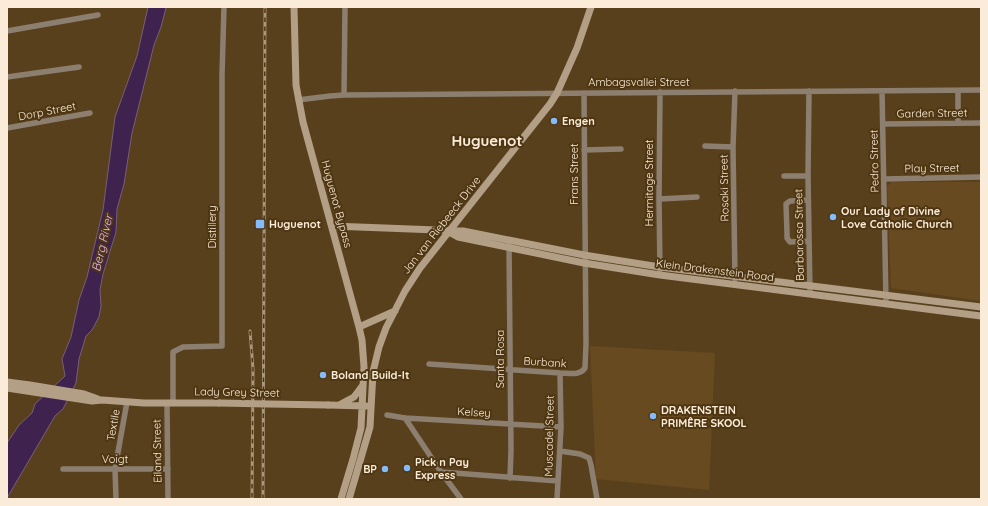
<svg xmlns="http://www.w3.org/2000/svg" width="988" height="506" font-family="Quicksand,sans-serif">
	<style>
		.built { fill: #674a1f }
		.water { fill: #3f224e; stroke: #775f78 }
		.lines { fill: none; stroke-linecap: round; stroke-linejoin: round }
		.street { stroke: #8c7f70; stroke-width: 5.5 }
		.secondary { stroke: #b29f86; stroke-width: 7 }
		.rail-casing { stroke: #aa967a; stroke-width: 3 }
		.rail { stroke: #4e3612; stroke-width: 1.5; stroke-dasharray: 4.5; stroke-linecap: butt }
		.secondary-bridge { stroke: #b29f86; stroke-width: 7 }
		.poi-dot { fill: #86bbfb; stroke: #4e3612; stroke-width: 1.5 }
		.labels { text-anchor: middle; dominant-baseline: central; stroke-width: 4; stroke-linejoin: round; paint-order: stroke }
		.street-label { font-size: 11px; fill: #fbecd9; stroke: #4e3612 }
		.poi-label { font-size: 11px; font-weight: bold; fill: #fbecd9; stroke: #4e3612; text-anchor: start }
		.water-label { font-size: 12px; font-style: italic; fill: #e3b3fd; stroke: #4e3612 }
		.district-label { font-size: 15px; font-weight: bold; fill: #fbecd9; stroke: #4e3612 }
	</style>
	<rect width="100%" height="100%" fill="#59401d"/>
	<path class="built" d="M892 182H981V301L891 288 887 186Z
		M590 346 715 353 709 490 596 479Z"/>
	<path class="water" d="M148 7H166V8L161 27 154 45 132 133 124 184 117 209 116 232 103 274 100 290 101 306 99 317 92 330 86 336 79 359 76 383 63 409 55 416 7 498V443L19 425 32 413 35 404 65 376 62 359 71 337 79 300 87 277 103 210 115 117 137 56Z"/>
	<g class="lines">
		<path class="street" d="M7 31 98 15
			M7 77 79 67
			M809 91 808 176 810 293
			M882 91 886 303
			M958 91V123
			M660 92 659 199 660 270
			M344 95 345 7
			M298 100 330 96 344 95 981 90
			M883 124 981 123
			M7 128 90 113
			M705 146 733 147
			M584 150 621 149
			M784 176H808
			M884 179 981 177
			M659 199 697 197
			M808 200 790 201 786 204 787 233V238L790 242 809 241
			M509 245 511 450 510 478
			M735 279 733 147 735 91
			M429 364 560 373C569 373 580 376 585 368L586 344 584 93
			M167 403 168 499
			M173 403V352L183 347 222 346V75L224 7
			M387 415 405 418 561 427
			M405 418 441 472 461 499
			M560 451 580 454 589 458 591 465 597 499
			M63 469H168
			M441 472 558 481
			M116 499 115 469 127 402
			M557 499 561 427 560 373"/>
		<path class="secondary" d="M294 7 296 85 303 122 359 327 362 340 364 367 361 428 353 459 341 499
			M332 226 463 231 584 255 660 267 981 307
			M449 232 458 237 584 263 660 275 981 316
			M359 327 395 311
			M7 382 30 385 84 394 98 399
			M7 388 92 401 102 400 144 403H219
			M341 404 354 397 363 385
			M328 405 366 406
			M349 499 370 427 373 372 379 347 386 328 405 291 420 268 550 104 557 93 577 48 591 7"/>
		<g class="rail-casing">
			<path id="rail" d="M250 331 253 369 252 499
				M263 499 265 7"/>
		</g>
		<use href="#rail" class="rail"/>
		<path class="secondary-bridge" d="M219 403 328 405"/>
	</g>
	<g class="poi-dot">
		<circle cx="554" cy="121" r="4"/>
		<circle cx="833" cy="217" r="4"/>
		<rect x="255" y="219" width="10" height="10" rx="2"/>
		<circle cx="323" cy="375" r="4"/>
		<circle cx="653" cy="416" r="4"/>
		<circle cx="407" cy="468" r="4"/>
		<circle cx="385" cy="469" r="4"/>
	</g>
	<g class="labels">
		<g class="street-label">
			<text x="639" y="82">Ambagsvallei Street</text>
			<text transform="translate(47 111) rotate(-11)">Dorp Street</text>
			<text transform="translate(932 113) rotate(-1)">Garden Street</text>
			<text transform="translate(874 161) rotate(-91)">Pedro Street</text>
			<text transform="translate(932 168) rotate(-1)">Play Street</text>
			<text transform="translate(574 174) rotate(-90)">Frans Street</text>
			<text transform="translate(649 183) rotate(-90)">Hermitage Street</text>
			<text transform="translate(724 188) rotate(-91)">Rosaki Street</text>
			<text transform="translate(337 204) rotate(75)">Huguenot Bypass</text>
			<text transform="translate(441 225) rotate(-52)">Jan van Riebeeck Drive</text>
			<text transform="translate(212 227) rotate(-90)">Distillery</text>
			<text transform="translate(799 235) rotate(-91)">Barbarossa Street</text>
			<text transform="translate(715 270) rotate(7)">Klein Drakenstein Road</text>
			<text transform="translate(500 359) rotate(-90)">Santa Rosa</text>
			<text transform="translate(545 362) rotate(4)">Burbank</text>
			<text transform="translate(237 392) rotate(1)">Lady Grey Street</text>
			<text transform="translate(474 412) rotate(3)">Kelsey</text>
			<text transform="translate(113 425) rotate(-80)">Textile</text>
			<text transform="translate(549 436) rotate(-89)">Muscadel Street</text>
			<text transform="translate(157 451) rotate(-91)">Eiland Street</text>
			<text x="115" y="459">Voigt</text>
		</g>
		<g class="poi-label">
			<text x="562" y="121">Engen</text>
			<text x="841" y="211">Our Lady of Divine<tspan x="841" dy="13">Love Catholic Church</tspan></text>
			<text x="269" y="224">Huguenot</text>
			<text x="331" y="375">Boland Build-It</text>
			<text x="661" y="410">DRAKENSTEIN<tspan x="661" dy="13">PRIMÊRE SKOOL</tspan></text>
			<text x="415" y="462">Pick n Pay<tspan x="415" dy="13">Express</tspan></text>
			<text x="377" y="469" text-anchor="end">BP</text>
		</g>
		<g class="water-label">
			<text transform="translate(102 243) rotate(-77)">Berg River</text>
		</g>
		<g class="district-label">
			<text x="487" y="140">Huguenot</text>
		</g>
	</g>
	<rect width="988" height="506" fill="none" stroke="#fbecd9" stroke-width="16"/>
</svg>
